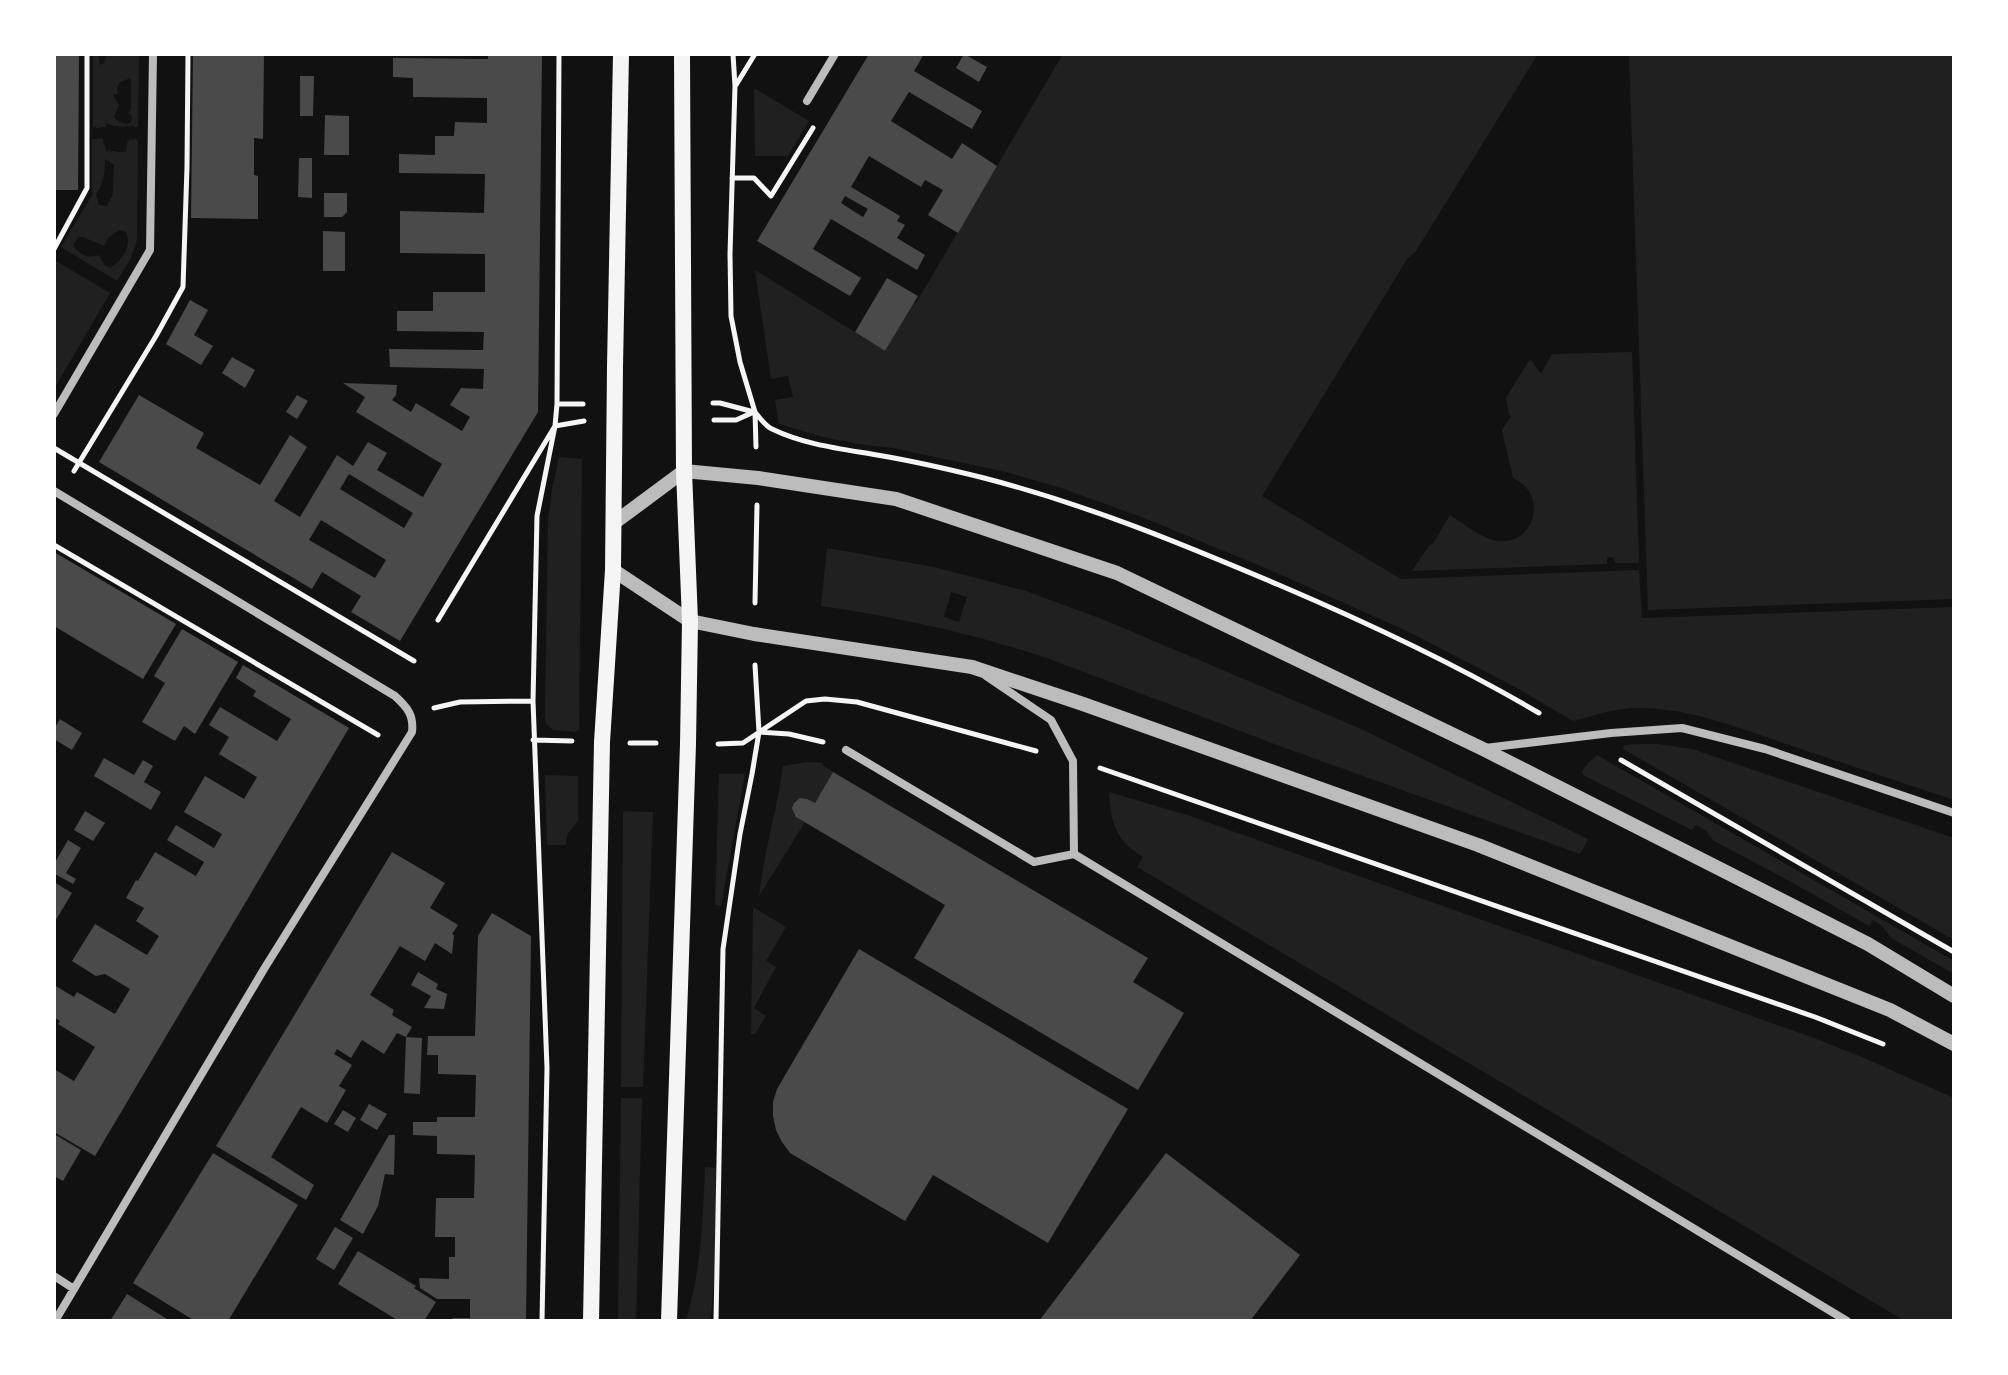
<svg xmlns="http://www.w3.org/2000/svg" width="2008" height="1375" font-family="Montserrat,sans-serif">
	<style>
		.green { fill: #202020; fill-rule: evenodd }
		.building { fill: #4a4a4a; fill-rule: evenodd }
		.lines { fill: none; stroke-linecap: round; stroke-linejoin: round }
		.path { stroke: #f5f5f5; stroke-width: 5 }
		.minor { stroke: #bcbcbc; stroke-width: 8 }
		.tertiary { stroke: #bcbcbc; stroke-width: 14 }
		.secondary { stroke: #f5f5f5; stroke-width: 16 }
	</style>
	<rect width="100%" height="100%" fill="#111"/>
	<path class="green" d="M93 54H98L100 65 104 63 107 54H139L138 127H134V125L133 127 132 125 130 127 129 125 128 127 126 125 125 127 118 126V124L117 126H113L112 124 110 126V123L109 125 106 123V127H101V125L100 128H96L95 126 93 128ZM131 78V110L128 113 132 116 131 123C124 125 118 122 114 117L119 105 113 95 118 94 117 88 120 82Z
		M1063 54H1538L1416 251 1407 259 1262 496 1401 579 1639 570 1642 618 1954 607V800C1900 782 1846 764 1792 746 1742 729 1691 708 1638 708 1615 708 1595 715 1573 721L1515 687 1407 631 1268 569 1144 518 1061 488 1006 472 893 448 858 444 823 437 779 424 775 400 793 397 788 376 771 379 755 270 885 351 914 303H916Z
		M1629 54H1954V599L1648 610Z
		M754 88 809 121 788 156H755Z
		M102 138 107 152 110 149V153L111 151H115L116 153V151L118 152H126L128 138 129 141 132 138V141L135 138 138 141 137 240 131 258 117 281 61 247 92 195V139H96V142L97 139ZM105 159 114 165 113 194 107 206 99 205 96 194C104 182 105 173 105 159ZM119 230 126 232C132 246 123 260 110 268L104 265 99 255C87 259 81 255 73 246L78 237H83L104 246 108 238Z
		M54 260 110 293 54 389Z
		M1632 352 1639 563H1615L1614 558 1607 557V564L1412 571 1430 544 1432 545 1450 515C1463 523 1478 536 1493 540 1533 550 1551 495 1513 478L1502 430 1511 416 1509 414 1506 398 1530 359 1541 374 1552 354Z
		M559 457 582 459 579 729 576 732 553 730 546 724 545 718 548 520 552 490Z
		M827 548 934 567 1026 591 1107 621 1359 728 1588 839 1580 854 1277 745 1044 657C970 633 897 617 821 606ZM951 592 967 597 959 622 944 617Z
		M1642 744H1658L1692 749 1954 838V940L1623 749 1624 745Z
		M1597 755 1954 961V974L1891 938 1882 926 1873 920 1869 926 1793 883 1714 841 1705 830 1696 825 1692 830 1583 775 1582 771 1588 763Z
		M807 762 823 763 822 765 833 772 815 803 802 798 794 803C791 813 797 817 805 822L759 896C764 852 777 810 783 766Z
		M719 774H745L721 906 715 905Z
		M545 775 578 776V821L567 835 566 845H547Z
		M1109 792 1190 816 1814 1038 1862 1057 1954 1098V1321H1905L1137 867 1143 857C1115 840 1111 823 1109 792Z
		M623 811 653 812 643 1087H621Z
		M753 907 786 927 766 961 776 967 754 1008 766 1016 755 1034H751Z
		M621 1098H642L636 1321H618Z
		M705 1167 717 1168 715 1275 710 1321H686C701 1270 703 1220 705 1167Z"/>
	<path class="building" d="M54 54H79L78 190H54Z
		M193 54H264L263 139 254 138V175L258 176V219L191 218Z
		M488 54H542L538 412 400 641 351 612 361 596 322 572 312 589 99 462 139 395 204 433 196 448 260 485 290 435 307 447 274 501 300 517 337 455 353 466 368 442 387 453 377 470 423 497 442 464 356 412 365 397 343 383 397 385 396 395 392 400 411 412 416 403 462 431 470 417 450 405 461 388 483 389 484 369 390 367 389 349 483 350 484 332 397 331V311H433V292H485V254L400 253V211L484 213 485 174 399 173V154L435 155V136H454L455 122 487 123V98L413 97V78L393 77V58L488 59ZM349 474 413 513 404 528 340 489ZM321 520 386 560 375 578 309 540Z
		M869 54H924L914 71 982 111 972 129 909 92 891 121 952 159 962 143 997 166 958 233 928 215 943 190 925 180 921 187 869 156 851 187 900 216 897 221 905 225 897 238 925 255 917 270 831 219 813 249 861 278 850 296 757 241ZM845 196 868 209 863 217 841 203Z
		M964 54 987 67 979 82 956 68Z
		M300 76H314L313 116H300Z
		M325 115 349 116V155H324Z
		M299 158H312V198L298 197Z
		M324 193H347V212L342 217H324Z
		M323 231 345 232V271H323Z
		M887 278 918 296 885 351 855 332Z
		M190 300 208 310 194 335 213 346 201 365 166 344Z
		M232 357 255 370 245 388 222 373Z
		M297 395 308 401 297 419 286 412Z
		M54 552 176 624 143 679 54 626Z
		M182 629 238 662 195 734 184 726 175 741 142 722 165 683 154 676Z
		M243 665 349 728 95 1156 54 1132V1117L56 1114 54 1112V1069L74 1081 95 1047 58 1024 60 1021 54 1017V985L74 997 77 992 115 1014 130 989 105 974 96 976 72 961 95 924 147 955 159 936 136 921 144 908 126 898 136 880 138 881 155 852 196 876 204 862 167 840 176 825 214 848 222 834 184 812 205 776 244 799 257 777 219 754 229 737 209 725 220 707 277 741 291 719 253 696 256 691 236 678Z
		M60 719 82 733 72 750 54 739V729Z
		M104 758 134 775 143 760 153 766 144 782 161 792 151 810 94 776Z
		M833 772 1148 958 1133 982 1184 1013 1138 1090 914 958 945 905 796 817 794 813 792 808 794 803 800 798 807 799 815 803Z
		M85 811 105 823 93 841 74 830Z
		M68 840 81 848 66 873 76 879 73 884 55 874 54 869V864Z
		M392 852 445 883 430 908 458 925 452 934 454 935 452 954 435 943 425 961 400 946 370 995 394 1010 392 1015 412 1027 406 1037 397 1033 384 1054 362 1040 351 1058 337 1049 334 1054 352 1065 339 1086 346 1090 327 1123 301 1107 271 1157 314 1185 306 1200 216 1146Z
		M54 882 72 893 54 923Z
		M492 913 531 936 526 1321H451L453 1318H470V1299H437L420 1288 419 1278 449 1279V1257H455V1237H435L436 1198H474L475 1155 437 1154V1136L413 1135V1122H437V1117H475L476 1075 438 1074V1055H427L428 1036H475L478 936Z
		M859 949 1128 1109 1048 1243 933 1175 905 1221 790 1153 782 1142 776 1130 773 1116V1102L777 1089Z
		M418 972 438 984 436 989 447 994 444 1009 424 1008 431 996 411 985Z
		M406 1037 422 1038 420 1094 404 1093Z
		M369 1104 387 1114 377 1130 360 1120Z
		M343 1110 356 1118 348 1132 334 1124Z
		M54 1134 81 1150 63 1181 54 1176Z
		M389 1135H395L394 1175 385 1174 378 1206 363 1234 340 1220Z
		M213 1153 298 1205 228 1321H195L133 1283Z
		M1166 1153 1300 1255 1250 1321H1039Z
		M335 1227 353 1238 334 1270 316 1259Z
		M358 1251 416 1286 414 1288 436 1302 424 1321H399L338 1284Z
		M127 1294 170 1321H110Z"/>
	<g class="lines">
		<path class="path" d="M733 54 735 86 730 254 731 316 740 362 755 412 756 447
			M736 85 755 54
			M732 178H754L771 196 813 128
			M54 249 87 188V54
			M713 403H720L754 412
			M557 404 559 54
			M755 412C760 418 765 426 772 429 805 445 842 449 877 455 913 461 948 469 984 478 1088 505 1180 543 1279 585 1368 623 1456 664 1539 713
			M714 420H736L754 412
			M54 448 414 661
			M74 471 156 336 183 287 187 167 188 54
			M54 545 378 735
			M755 603 757 505
			M438 620 555 426 584 421
			M434 708 460 702 533 701
			M759 732 789 734 823 742
			M533 740 572 741
			M630 743H656
			M718 744 743 743 806 701 825 699 857 702 1036 751
			M1621 760 1954 952
			M1100 768 1815 1017 1883 1044
			M542 1321 547 1068 533 701 537 516 555 426 557 404H583
			M716 1321 723 949 740 834 752 774 759 732 755 665"/>
		<path class="minor" d="M807 101 835 54
			M54 414 150 250 153 54
			M54 491 395 696C407 707 414 715 412 732L264 969 55 1321
			M986 676 1051 720 1073 761 1074 854
			M1485 748 1611 733 1682 728 1765 749 1954 813
			M846 750 1034 862 1074 854 1847 1321
			M54 1276 74 1289"/>
		<path class="tertiary" d="M614 523 684 471 758 478 896 499 1117 573 1483 749 1868 944 1954 996
			M613 570 690 621 754 634 972 667 1083 704 1478 845 1890 1010 1954 1044"/>
		<path class="secondary" d="M591 1321 602 742 613 570 615 367 621 54
			M669 1321 688 744 690 621 684 471 682 54"/>
	</g>
	<rect width="2008" height="1375" fill="none" stroke="#ffffff" stroke-width="112"/>
</svg>
